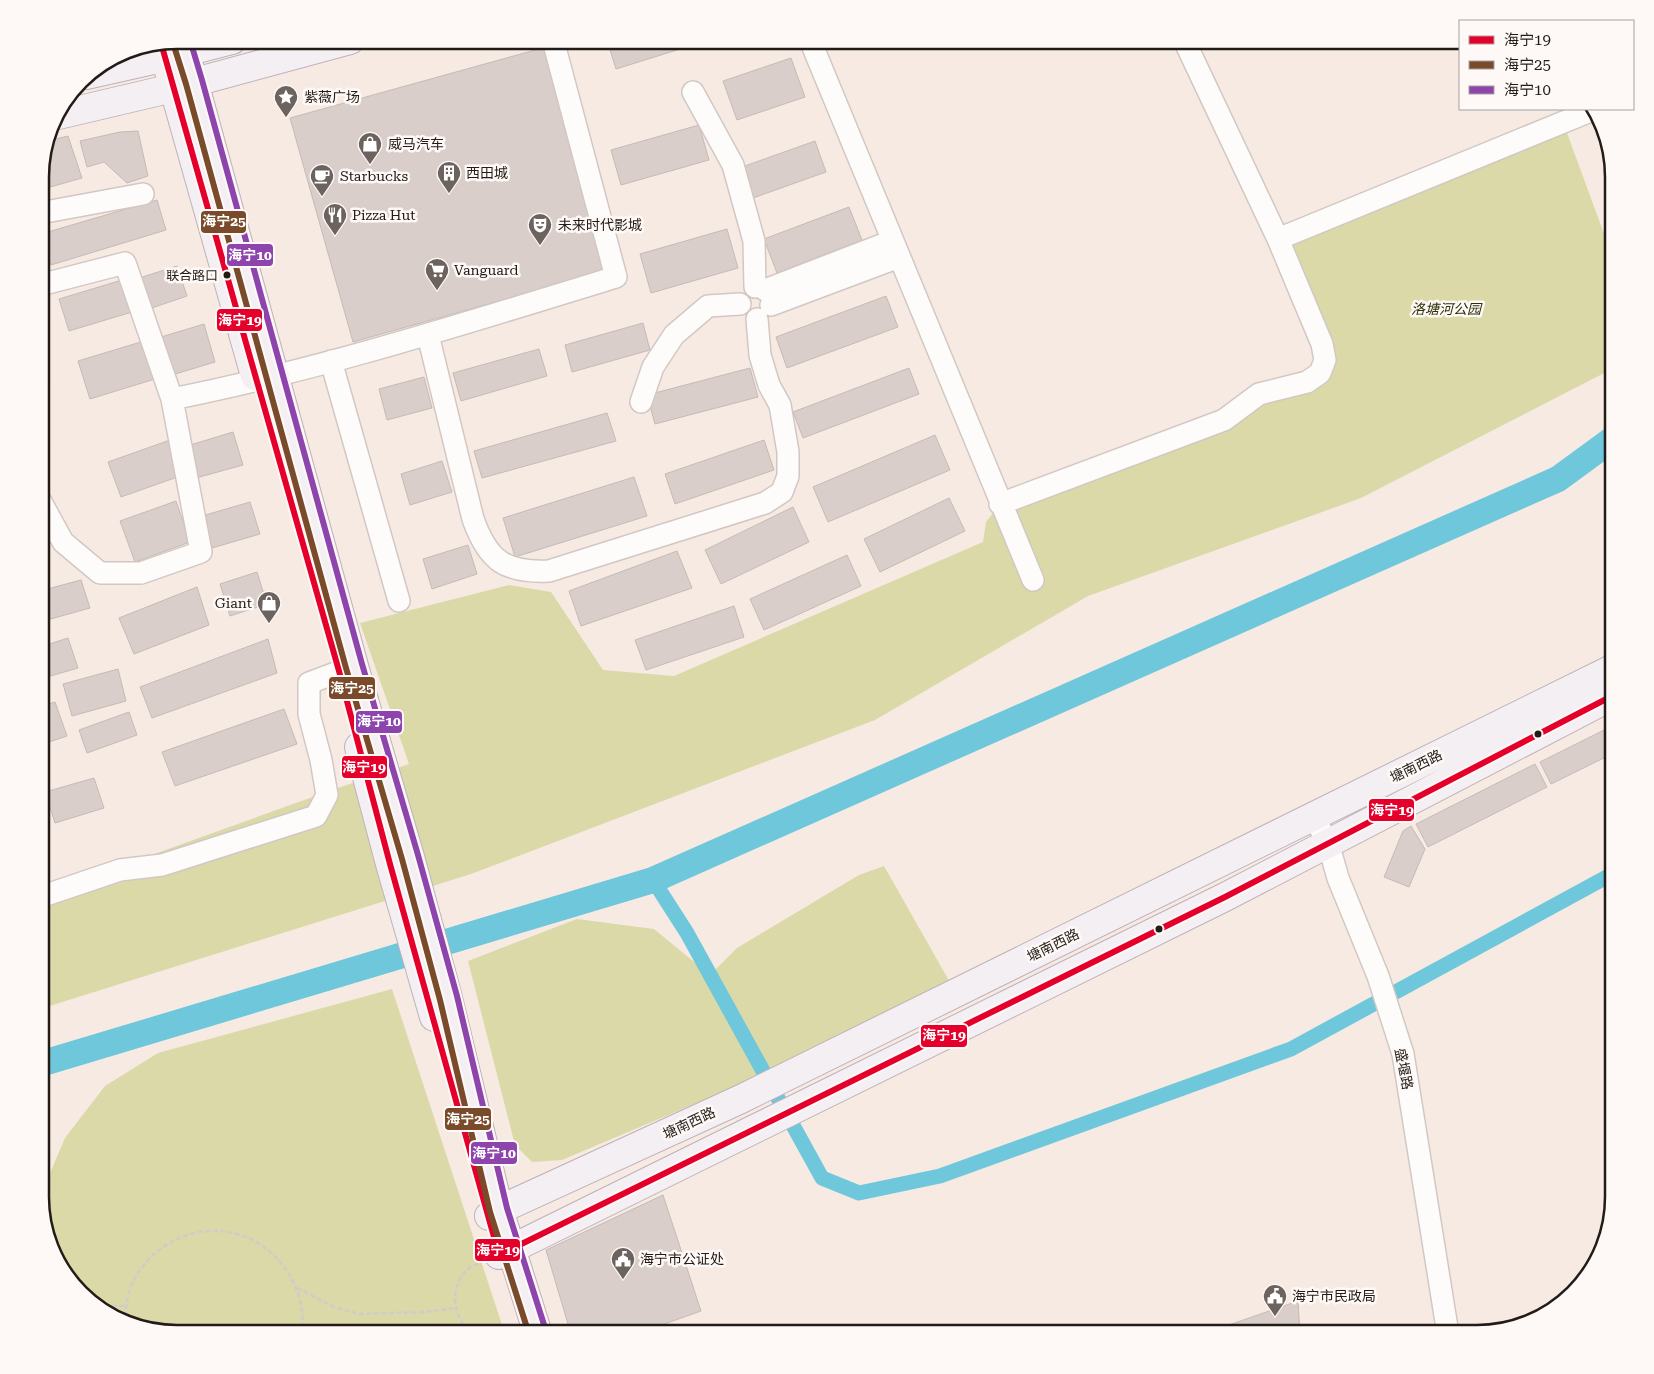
<svg xmlns="http://www.w3.org/2000/svg" width="1654" height="1374" font-family="'Roboto Serif','Noto Sans SC',serif">
	<style>
		.green { fill: #dad9a7 }
		.lines { fill: none; stroke-linecap: round; stroke-linejoin: round }
		.canal { stroke: #6ec7db; stroke-width: 15 }
		.river { stroke: #6ec7db; stroke-width: 26 }
		.building { fill: #d9cec9; stroke: #c5bbb6 }
		.minor-casing { stroke: #d2c8c3; stroke-width: 24 }
		.major-casing { stroke: #bfb2b9; stroke-width: 30 }
		.path { stroke: #d0ccc9; stroke-width: 2.5; stroke-dasharray: 5 2.5; stroke-linecap: butt }
		.minor { stroke: #fefcfb; stroke-width: 21 }
		.major { stroke: #f4eff3; stroke-width: 28 }
		.bus-1-casing { stroke: #fef9f7; stroke-width: 10 }
		.bus-2-casing { stroke: #fef9f7; stroke-width: 10 }
		.bus-3-casing { stroke: #fef9f7; stroke-width: 10 }
		.bus-1 { stroke: #e4002b; stroke-width: 6 }
		.bus-2 { stroke: #7a4b2a; stroke-width: 6 }
		.bus-3 { stroke: #8e44ad; stroke-width: 6 }
		.bus-dot { fill: #231b16; stroke: #fef9f7; stroke-width: 2 }
		.labels { text-anchor: middle; dominant-baseline: central; stroke-width: 5; stroke-linejoin: round; paint-order: stroke }
		.bus-label { font-size: 13px; fill: #231b16; stroke: #fef9f7; text-anchor: end }
		.poi-label { font-size: 14px; fill: #231b16; stroke: #fef9f7; text-anchor: start }
		.park-label { font-size: 14px; font-style: italic; fill: #2d3108; stroke: #fef9f7 }
		.street-label { font-size: 14px; fill: #231b16; stroke: #fef9f7 }
		.rim { fill: none; stroke: #231b16; stroke-width: 2.5 }
		.line-badge { stroke: #fef9f7; stroke-width: 2 }
		.badge-label { font-size: 14px; text-anchor: middle; font-weight: bold; fill: #fff }
	</style>
	<rect width="100%" height="100%" fill="#f7eae3"/>
	<path class="green" d="M1563 122 1614 261V368L1361 498 1088 596 875 720 471 874 40 1009V895L335 789 409 764 360 623 509 585 551 592 603 670 674 676 983 542 986 522 1000 504 1320 373 1278 239Z
		M884 866 956 993 562 1160 532 1162 515 1145 468 961 577 919 654 929 710 975 737 948 859 875Z
		M392 989 505 1334H176L124 1324 86 1300 54 1258 44 1221 46 1197 50 1173 65 1138 105 1086 158 1053Z"/>
	<g class="lines">
		<path class="canal" d="M653 880 687 933 822 1178 859 1193 940 1176 1291 1049 1614 873"/>
		<path class="river" d="M40 1064 653 880 1558 479 1614 438"/>
	</g>
	<path class="building" d="M607 40H709L616 69Z
		M546 47 609 270 353 342 290 118Z
		M791 58 805 97 737 120 723 81Z
		M699 125 709 160 621 185 611 150Z
		M138 131 148 176 127 183 104 162 87 167 80 141 120 132Z
		M68 136 82 178 40 190V167L47 141Z
		M815 141 826 172 753 198 742 167Z
		M157 200 166 230 51 265 41 234Z
		M849 207 862 240 777 273 764 239Z
		M727 229 738 268 651 293 640 254Z
		M177 266 187 296 146 310 136 279Z
		M122 280 132 312 69 331 59 299Z
		M886 296 898 327 787 368 776 337Z
		M643 323 650 350 572 372 565 345Z
		M204 324 215 362 172 375 161 337Z
		M144 341 155 379 90 399 78 361Z
		M539 349 547 376 461 401 453 373Z
		M750 368 758 397 655 424 647 395Z
		M909 368 919 394 803 438 793 412Z
		M424 377 432 408 387 420 379 389Z
		M607 413 616 441 482 478 474 451Z
		M233 432 243 465 196 478 187 446Z
		M935 435 950 470 828 522 813 487Z
		M170 440 183 475 121 497 108 462Z
		M764 440 774 470 675 504 665 474Z
		M442 461 452 492 410 505 401 474Z
		M634 477 647 516 515 557 503 518Z
		M949 498 965 531 880 572 864 539Z
		M176 501 190 542 135 562 120 521Z
		M250 502 260 534 212 548 202 516Z
		M793 507 809 542 721 584 705 550Z
		M468 545 477 574 432 589 423 559Z
		M677 551 692 588 581 626 569 591Z
		M847 555 861 586 764 630 750 599Z
		M257 572 267 604 230 616 220 584Z
		M81 580 90 608 40 622V591Z
		M197 587 209 625 134 654 119 618Z
		M734 606 744 637 646 670 635 640Z
		M68 638 78 668 40 679V647Z
		M268 639 277 673 152 718 140 687Z
		M118 669 126 701 72 716 63 684Z
		M55 702 67 736 40 745V707Z
		M284 709 297 744 175 786 162 752Z
		M129 712 137 735 87 753 79 730Z
		M1606 729 1614 745V753L1551 784 1540 762Z
		M1535 764 1547 787 1428 847 1416 824Z
		M94 778 104 808 55 823 45 792Z
		M1411 826 1425 849 1409 887 1384 877 1403 831Z
		M663 1195 701 1311 636 1334H571L546 1250Z
		M1298 1301 1300 1334H1203Z"/>
	<g class="lines">
		<g class="minor-casing">
			<path id="minor" d="M810 40 1033 580
				M693 92 733 165 754 241 755 287
				M40 213 143 194
				M1278 239 1593 110
				M765 290 892 241
				M771 305 899 257
				M428 335 473 519C488 561 505 573 549 571L765 503 782 492 788 476V452L780 405 769 385 760 355 757 319
				M331 361 399 601
				M172 399C323 369 469 322 616 277L553 40
				M641 402 653 367 674 335 708 306 740 304
				M40 500 63 542 100 573H141L201 552 172 399 125 263 40 285
				M1000 504 1224 420 1259 394 1307 382 1320 373 1325 360 1322 344 1278 239 1184 40
				M1313 816 1328 843 1338 878 1378 976 1403 1054 1448 1334
				M40 897 120 870 162 865 316 816 327 795 321 760 309 714V683L354 666"/>
		</g>
		<g class="major-casing">
			<path id="major" d="M181 40 194 82 354 666 410 857 448 998 499 1210 538 1334
				M161 43 255 376
				M86 75 166 57 232 40
				M54 116 173 88 350 40
				M359 747 390 864 434 1017
				M489 1216 499 1210 741 1099 1614 668
				M499 1255 1225 897 1614 695"/>
		</g>
		<path class="path" d="M297 1288 334 1307 359 1314 425 1312 455 1308
			M97 1307 126 1306
			M125 1324C126 1306 127 1288 138 1273 179 1212 265 1218 295 1286 301 1299 305 1319 301 1334
			M475 1334C453 1322 448 1289 466 1271 469 1267 475 1265 480 1263"/>
		<use href="#minor" class="minor"/>
		<use href="#major" class="major"/>
		<g class="bus-1-casing">
			<path id="bus-1" d="M161 43 339 671 390 864 499 1255 1225 897 1614 695"/>
		</g>
		<g class="bus-2-casing">
			<path id="bus-2" d="M173 43 186 84 346 668 402 859 440 1000 490 1212 529 1334"/>
		</g>
		<g class="bus-3-casing">
			<path id="bus-3" d="M190 40 202 80 362 664 418 855 457 996 507 1208 546 1331"/>
		</g>
		<use href="#bus-1" class="bus-1"/>
		<use href="#bus-2" class="bus-2"/>
		<use href="#bus-3" class="bus-3"/>
	</g>
	<defs>
		<g id="sight-pin" transform="scale(1.25)"><path d="M0 17L-7.5 6A9.5 9.5 0 1 1 7.5 6Z" fill="#6d635e" stroke="#fef9f7"/><path d="M0-6L1.8-2.2L6-1.7L2.9 1.2L3.7 5.4L0 3.3L-3.7 5.4L-2.9 1.2L-6-1.7L-1.8-2.2Z" fill="#fff"/></g>
		<g id="shop-pin" transform="scale(1.25)"><path d="M0 17L-7.5 6A9.5 9.5 0 1 1 7.5 6Z" fill="#6d635e" stroke="#fef9f7"/><path d="M-5-2.5h2.3a2.7 3.5 0 0 1 5.4 0H5L5.5 6h-11ZM-1.5-2.5h3a1.5 2.3 0 0 0-3 0Z" fill="#fff"/></g>
		<g id="building-pin" transform="scale(1.25)"><path d="M0 17L-7.5 6A9.5 9.5 0 1 1 7.5 6Z" fill="#6d635e" stroke="#fef9f7"/><path d="M-4-6H4V6H1V3H-1V6H-4ZM-2.5-4.3h1.7v1.8h-1.7ZM.8-4.3h1.7v1.8H.8ZM-2.5-1h1.7V.8h-1.7ZM.8-1h1.7V.8H.8Z" fill="#fff"/></g>
		<g id="cafe-pin" transform="scale(1.25)"><path d="M0 17L-7.5 6A9.5 9.5 0 1 1 7.5 6Z" fill="#6d635e" stroke="#fef9f7"/><path d="M-5.5-4.5H6V0H3Q3 3.5 0 3.5H-2.5Q-5.5 3.5-5.5 0ZM3-3.2v2h1.7v-2ZM-6 4.5H4V6H-6Z" fill="#fff"/></g>
		<g id="restaurant-pin" transform="scale(1.25)"><path d="M0 17L-7.5 6A9.5 9.5 0 1 1 7.5 6Z" fill="#6d635e" stroke="#fef9f7"/><path d="M-5-6h1v4h1v-4h1v4h1v-4h1v5L-1.5 .5V6h-2V.5L-5-1ZM5-6V6H3V1.5H1.5Q1.5-4 5-6Z" fill="#fff"/></g>
		<g id="theatre-pin" transform="scale(1.25)"><path d="M0 17L-7.5 6A9.5 9.5 0 1 1 7.5 6Z" fill="#6d635e" stroke="#fef9f7"/><path d="M-5-5.5Q0-4 5-5.5V0Q5 5 0 6Q-5 5-5 0ZM-3.3-2.5H-1v1.5H-3.3ZM1-2.5H3.3v1.5H1ZM-2.8 1Q0 5.5 2.8 1Z" fill="#fff"/></g>
		<g id="supermarket-pin" transform="scale(1.25)"><path d="M0 17L-7.5 6A9.5 9.5 0 1 1 7.5 6Z" fill="#6d635e" stroke="#fef9f7"/><path d="M-6-5.5h2.5l.6 2H6L4.5 2H-2.5L-4.4-4H-6ZM-1.5 3.2a1.3 1.3 0 1 0 .1 0ZM3 3.2a1.3 1.3 0 1 0 .1 0Z" fill="#fff"/></g>
		<g id="civic-pin" transform="scale(1.25)"><path d="M0 17L-7.5 6A9.5 9.5 0 1 1 7.5 6Z" fill="#6d635e" stroke="#fef9f7"/><path d="M-.6-6.5H3V-4.5H.6V-3L4-1V1h2V6H-6V1h2V-1L-.6-3ZM-1.2 2.5V6h2.4V2.5Z" fill="#fff"/></g>
	</defs>
	<g fill-rule="evenodd">
		<use href="#sight-pin" x="286" y="97"/>
		<use href="#shop-pin" x="370" y="144"/>
		<use href="#building-pin" x="449" y="173"/>
		<use href="#cafe-pin" x="322" y="176"/>
		<use href="#restaurant-pin" x="335" y="215"/>
		<use href="#theatre-pin" x="540" y="225"/>
		<use href="#supermarket-pin" x="437" y="270"/>
		<use href="#shop-pin" x="269" y="603"/>
		<use href="#civic-pin" x="623" y="1259"/>
		<use href="#civic-pin" x="1275" y="1296"/>
	</g>
	<g class="bus-dot">
		<circle cx="227" cy="275" r="4.5"/>
		<circle cx="1538" cy="734" r="4.5"/>
		<circle cx="1159" cy="929" r="4.5"/>
	</g>
	<g class="labels">
		<g class="bus-label">
			<text x="218" y="275">联合路口</text>
		</g>
		<g class="poi-label">
			<text x="304" y="97">紫薇广场</text>
			<text x="388" y="144">威马汽车</text>
			<text x="466" y="173">西田城</text>
			<text x="340" y="176">Starbucks</text>
			<text x="352" y="215">Pizza Hut</text>
			<text x="558" y="225">未来时代影城</text>
			<text x="454" y="270">Vanguard</text>
			<text x="252" y="603" text-anchor="end">Giant</text>
			<text x="640" y="1259">海宁市公证处</text>
			<text x="1292" y="1296">海宁市民政局</text>
		</g>
		<g class="park-label">
			<text x="1446" y="309">洛塘河公园</text>
		</g>
		<g class="street-label">
			<text transform="translate(1416 766) rotate(-26)">塘南西路</text>
			<text transform="translate(1053 945) rotate(-26)">塘南西路</text>
			<text transform="translate(1404 1069) rotate(79)">盛堰路</text>
			<text transform="translate(689 1123) rotate(-25)">塘南西路</text>
		</g>
	</g>
	<path d="M0 0H1654V1374H0ZM177 49H1477A128 128 0 0 1 1605 177V1197A128 128 0 0 1 1477 1325H177A128 128 0 0 1 49 1197V177A128 128 0 0 1 177 49Z" fill="#fef9f7" fill-rule="evenodd"/>
	<path class="rim" d="M177 49H1477A128 128 0 0 1 1605 177V1197A128 128 0 0 1 1477 1325H177A128 128 0 0 1 49 1197V177A128 128 0 0 1 177 49Z"/>
	<g class="line-badge">
		<rect x="200" y="210" width="47" height="24" rx="5" fill="#7a4b2a"/>
		<rect x="226" y="243" width="48" height="24" rx="5" fill="#8e44ad"/>
		<rect x="216" y="308" width="47" height="24" rx="5" fill="#e4002b"/>
		<rect x="328" y="676" width="48" height="24" rx="5" fill="#7a4b2a"/>
		<rect x="355" y="710" width="48" height="24" rx="5" fill="#8e44ad"/>
		<rect x="341" y="755" width="47" height="24" rx="5" fill="#e4002b"/>
		<rect x="1368" y="798" width="47" height="24" rx="5" fill="#e4002b"/>
		<rect x="920" y="1024" width="48" height="24" rx="5" fill="#e4002b"/>
		<rect x="444" y="1107" width="48" height="24" rx="5" fill="#7a4b2a"/>
		<rect x="470" y="1141" width="48" height="24" rx="5" fill="#8e44ad"/>
		<rect x="474" y="1238" width="47" height="24" rx="5" fill="#e4002b"/>
	</g>
	<g class="badge-label">
		<text x="224" y="226">海宁25</text>
		<text x="250" y="260">海宁10</text>
		<text x="240" y="325">海宁19</text>
		<text x="352" y="693">海宁25</text>
		<text x="379" y="726">海宁10</text>
		<text x="364" y="772">海宁19</text>
		<text x="1392" y="815">海宁19</text>
		<text x="944" y="1040">海宁19</text>
		<text x="468" y="1124">海宁25</text>
		<text x="494" y="1158">海宁10</text>
		<text x="498" y="1255">海宁19</text>
	</g>
	<rect x="1459" y="20" width="175" height="90" fill="#fef9f7" stroke="#a6a09d"/>
	<rect x="1469" y="36" width="25" height="8" fill="#e4002b" stroke="#a6a09d"/>
	<text x="1504" y="45" font-size="15" fill="#231b16">海宁19</text>
	<rect x="1469" y="61" width="25" height="8" fill="#7a4b2a" stroke="#a6a09d"/>
	<text x="1504" y="70" font-size="15" fill="#231b16">海宁25</text>
	<rect x="1469" y="86" width="25" height="8" fill="#8e44ad" stroke="#a6a09d"/>
	<text x="1504" y="95" font-size="15" fill="#231b16">海宁10</text>
</svg>
